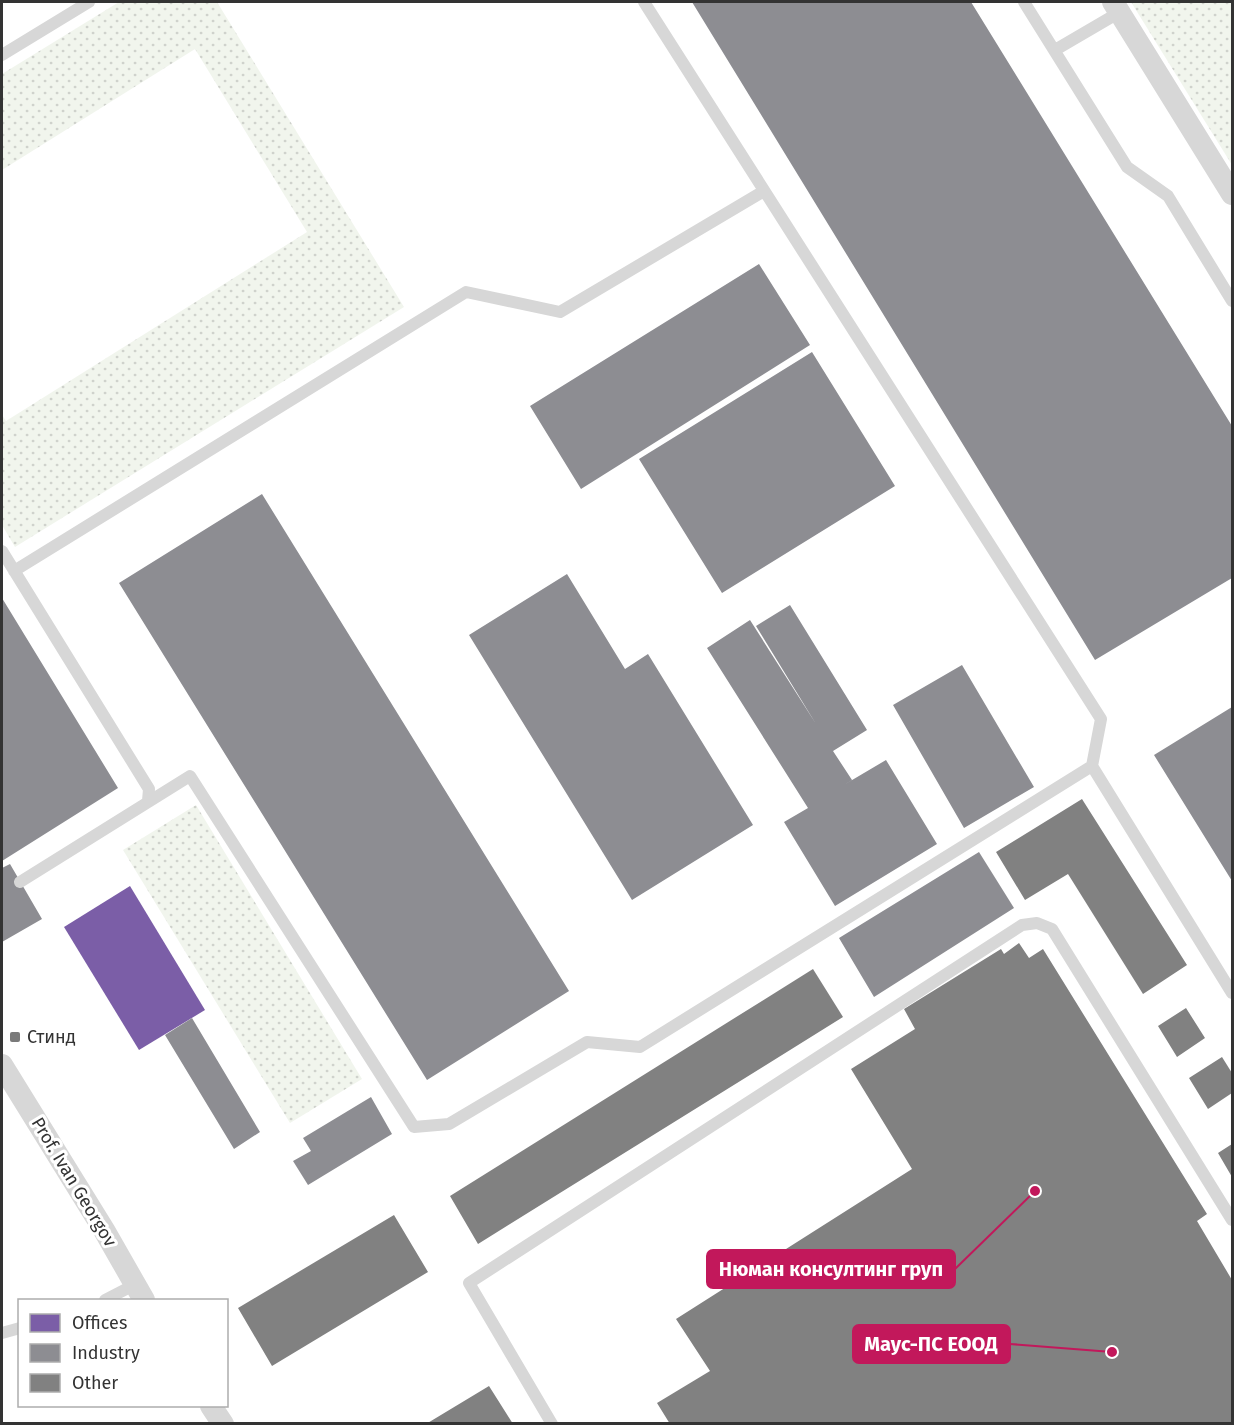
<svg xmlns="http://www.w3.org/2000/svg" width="1234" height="1425" viewBox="0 0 1234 1425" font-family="'Fira Sans',sans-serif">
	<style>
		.grass { fill: url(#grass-dots) }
		.offices { fill: #7b5ea7 }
		.industry { fill: #8d8d92 }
		.building { fill: #818181 }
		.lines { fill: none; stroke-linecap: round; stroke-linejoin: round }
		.service { stroke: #d7d7d7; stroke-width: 12 }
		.minor { stroke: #d7d7d7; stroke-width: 22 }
		.poi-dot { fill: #7a7a7a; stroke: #fff; stroke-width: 2 }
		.labels { text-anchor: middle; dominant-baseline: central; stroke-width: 6; stroke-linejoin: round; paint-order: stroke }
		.poi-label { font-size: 18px; fill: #333; stroke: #fff; text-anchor: start }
		.street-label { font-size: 18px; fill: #333; stroke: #fff }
		.leader { fill: none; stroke: #c2185b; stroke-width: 2 }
		.callout-dot { fill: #c2185b; stroke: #fff; stroke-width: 2 }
		.callout { fill: #c2185b; stroke: #c2185b; stroke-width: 2 }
		.callout-label { font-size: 20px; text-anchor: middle; font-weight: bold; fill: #fff }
	</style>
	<defs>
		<pattern id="grass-dots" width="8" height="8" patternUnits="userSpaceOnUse" patternTransform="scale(1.5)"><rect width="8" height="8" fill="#f1f5ed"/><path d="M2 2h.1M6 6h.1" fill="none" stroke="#cfd2cc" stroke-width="1.8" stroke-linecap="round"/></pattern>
	</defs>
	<rect width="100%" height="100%" fill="#fff"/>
	<!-- grass -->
	<path class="grass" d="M 119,2 L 217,2 L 404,307 L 15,547 L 2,525 L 2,415 L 6,421 L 307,232 L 195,49 L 2,170 L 2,74 Z
		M 1131,2 L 1232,2 L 1232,165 Z
		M 196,805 L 362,1079 L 290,1123 L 123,850 Z"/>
	<!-- offices -->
	<path class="offices" d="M 130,886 L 205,1010 L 139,1050 L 64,927 Z"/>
	<!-- industry -->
	<path class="industry" d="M 692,2 L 971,2 L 1232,426 L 1232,578 L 1095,660 Z
		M 759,264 L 810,345 L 581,489 L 530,406 Z
		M 812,352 L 895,486 L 722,593 L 639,459 Z
		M 262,494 L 569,991 L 427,1080 L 119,583 Z
		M 567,574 L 625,669 L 648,654 L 753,825 L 632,900 L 469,635 Z
		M 2,598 L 118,788 L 2,861 Z
		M 790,605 L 867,730 L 833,751 L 852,780 L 842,786 L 886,760 L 937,844 L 835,906 L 784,822 L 808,808 L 707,648 L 750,620 L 816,724 L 756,626 Z
		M 962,665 L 1034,787 L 964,828 L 893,705 Z
		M 1232,707 L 1232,881 L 1154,755 Z
		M 979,852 L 1014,908 L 874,997 L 839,938 Z
		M 10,864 L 42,919 L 2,942 L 2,868 Z
		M 192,1018 L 260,1132 L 234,1149 L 165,1035 Z
		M 371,1097 L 392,1134 L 308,1185 L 293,1161 L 311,1151 L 303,1138 Z"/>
	<!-- building -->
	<path class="building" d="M 1082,799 L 1187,965 L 1143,994 L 1068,874 L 1025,900 L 996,852 Z
		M 1019,943 L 1029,958 L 1043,949 L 1207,1214 L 1197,1221 L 1232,1280 L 1232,1424 L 670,1424 L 657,1403 L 710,1371 L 676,1319 L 912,1169 L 851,1069 L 915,1029 L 904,1009 L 1001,949 L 1004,954 Z
		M 813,969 L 843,1017 L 478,1244 L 450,1196 Z
		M 1186,1008 L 1205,1038 L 1177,1057 L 1158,1026 Z
		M 1222,1057 L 1232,1073 L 1232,1093 L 1208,1109 L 1189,1078 Z
		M 1232,1144 L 1232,1177 L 1218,1153 Z
		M 394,1215 L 428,1272 L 272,1366 L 238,1308 Z
		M 489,1386 L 513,1424 L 426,1424 Z"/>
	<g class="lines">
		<!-- service -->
		<path class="service" d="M 644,2 L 1101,719 L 1092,766 L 1232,993
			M 1024,2 L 1127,167 L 1168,196 L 1232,301
			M 1055,50 L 1120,12
			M 2,55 L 89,2
			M 2,551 L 149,789 L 148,801
			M 14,571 L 466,292 L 560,312 L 764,191
			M 20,882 L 190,776 L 414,1127 L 449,1124 L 587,1042 L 640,1047 L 1092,766
			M 105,1300 L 134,1285
			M 2,1333 L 20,1328
			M 552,1424 L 469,1283 L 1022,925 L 1037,923 L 1052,929 L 1232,1220"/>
		<!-- minor -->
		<path class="minor" d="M 1113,2 L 1232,194
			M 2,1065 L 104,1230 L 144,1300
			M 211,1406 L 223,1424"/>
	</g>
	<!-- markers -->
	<rect class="poi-dot" x="9" y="1031" width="12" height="12" rx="3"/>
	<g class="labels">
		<!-- poi labels -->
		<g class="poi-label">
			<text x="27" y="1037">Стинд</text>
		</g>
		<!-- street labels -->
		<g class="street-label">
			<text transform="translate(74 1182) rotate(59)">Prof. Ivan Georgov</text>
		</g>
	</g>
	<!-- callouts -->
	<path class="leader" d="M1035 1191L955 1269M1112 1352L1010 1344"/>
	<g class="callout-dot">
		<circle cx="1035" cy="1191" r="6"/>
		<circle cx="1112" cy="1352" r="6"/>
	</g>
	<g class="callout">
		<rect x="707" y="1250" width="248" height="38" rx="6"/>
		<rect x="853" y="1325" width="157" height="38" rx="6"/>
	</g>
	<g class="callout-label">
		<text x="831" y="1276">Нюман консултинг груп</text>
		<text x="931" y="1351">Маус-ПС ЕООД</text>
	</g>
	<!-- border -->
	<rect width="1234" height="1425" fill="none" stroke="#333333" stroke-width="6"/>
	<!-- legend -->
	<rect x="18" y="1299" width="210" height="108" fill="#ffffff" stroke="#adadad" stroke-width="1.5"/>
	<rect x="30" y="1314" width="30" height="18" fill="#7b5ea7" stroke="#adadad" stroke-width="1.5"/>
	<text x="72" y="1329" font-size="18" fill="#333333">Offices</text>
	<rect x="30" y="1344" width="30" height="18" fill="#8d8d92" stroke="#adadad" stroke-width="1.5"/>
	<text x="72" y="1359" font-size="18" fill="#333333">Industry</text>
	<rect x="30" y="1374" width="30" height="18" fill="#818181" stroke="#adadad" stroke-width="1.5"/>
	<text x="72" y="1389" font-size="18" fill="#333333">Other</text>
</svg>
